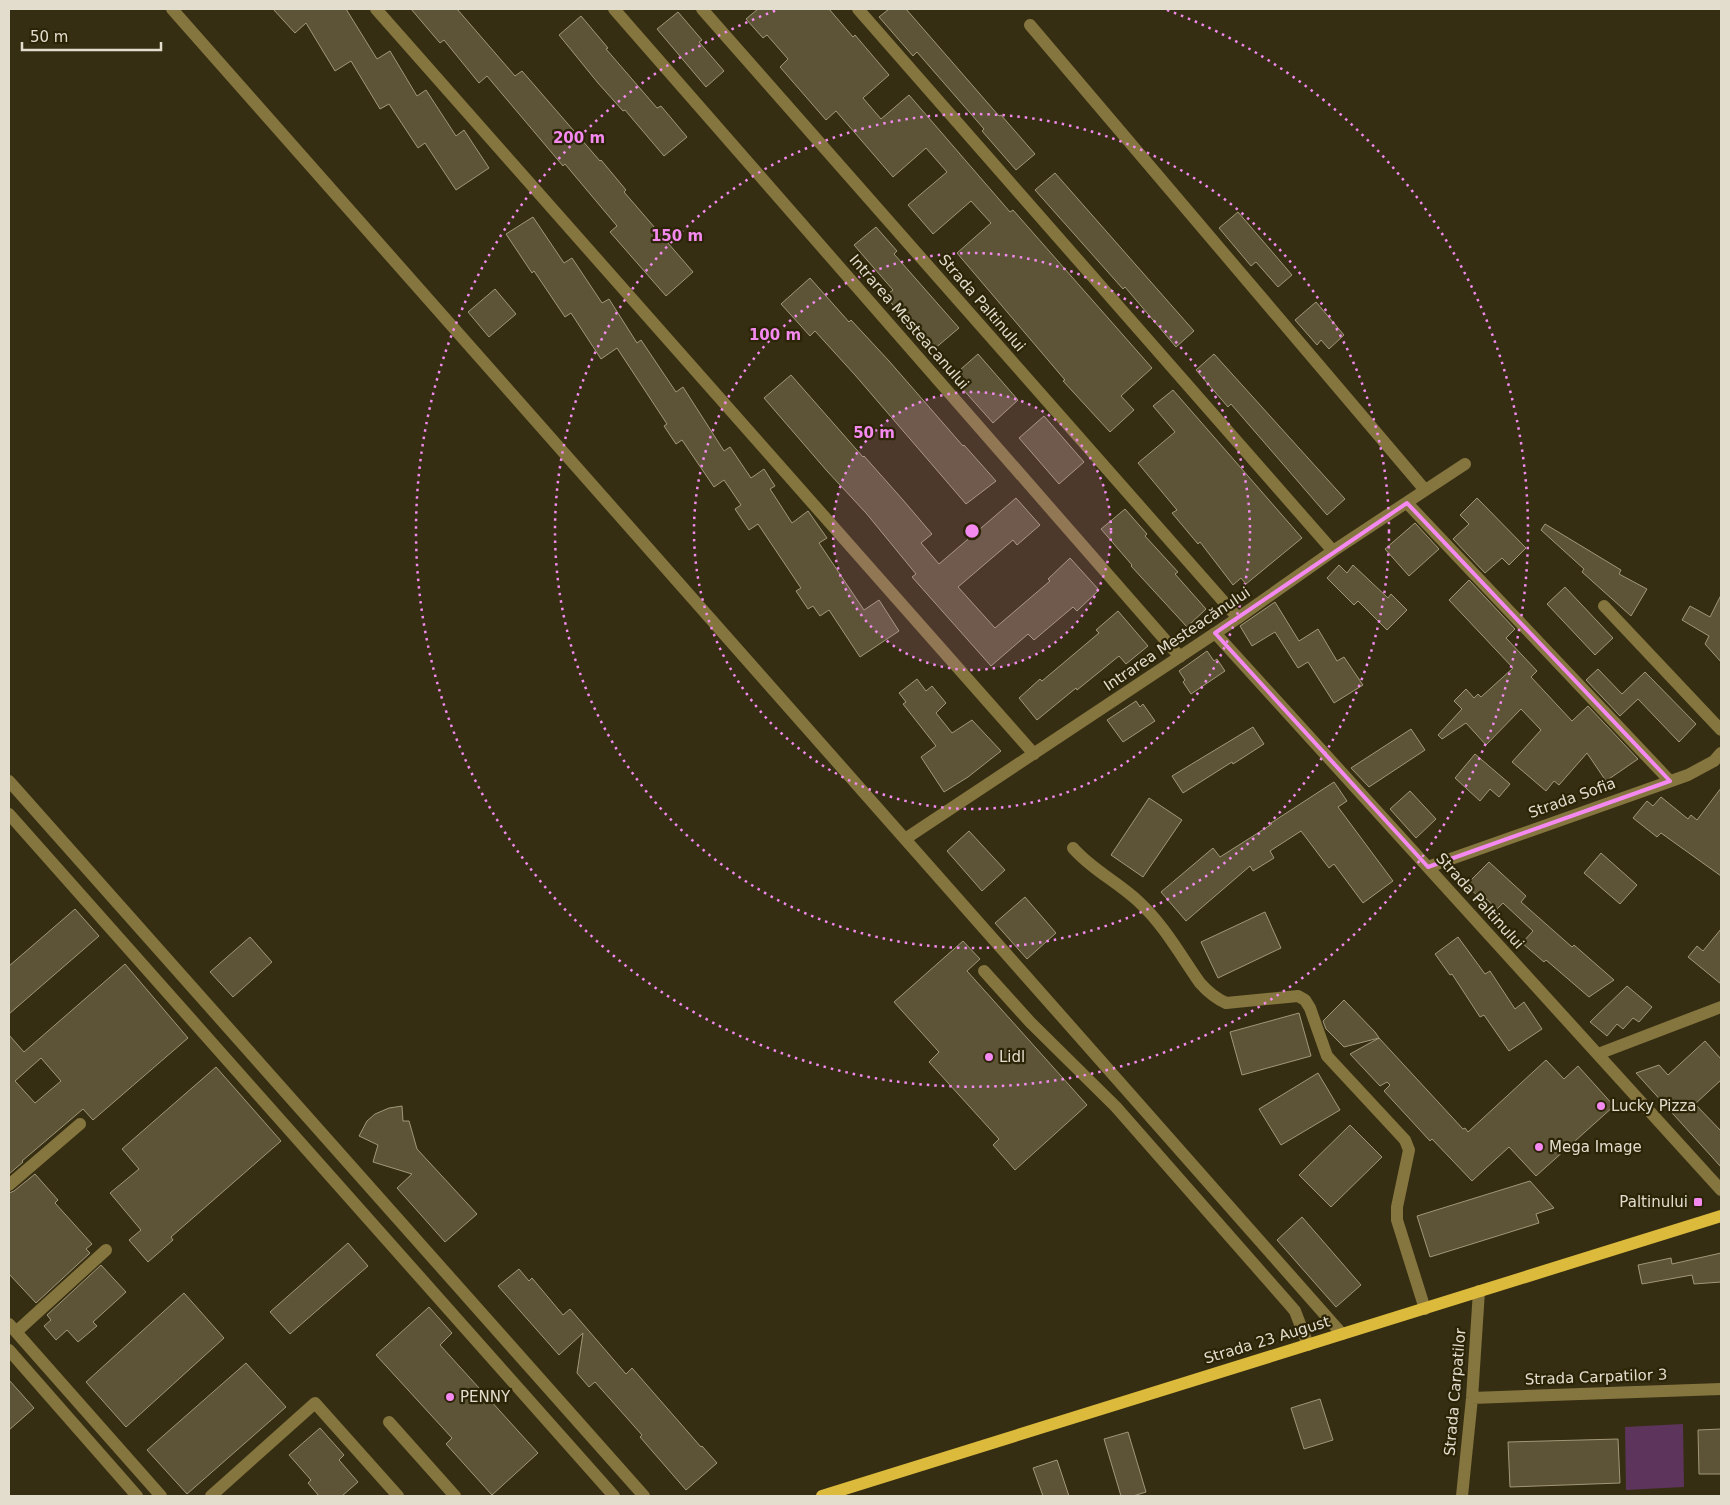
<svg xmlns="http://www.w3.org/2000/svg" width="1730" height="1505" viewBox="0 0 1730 1505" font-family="'DejaVu Sans',sans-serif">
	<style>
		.green { fill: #5d345c }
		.building { fill: #5d5437; stroke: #a19778; fill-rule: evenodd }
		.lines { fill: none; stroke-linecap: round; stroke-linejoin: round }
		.minor { stroke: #85753f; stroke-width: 12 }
		.major { stroke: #dcba3c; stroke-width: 12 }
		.marked { fill: none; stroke: #f489f0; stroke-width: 4; stroke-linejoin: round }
		.ring { fill: none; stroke: #f489f0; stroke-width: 2.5; stroke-dasharray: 2.5 5 }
		.poi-dot { fill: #f489f0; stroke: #2c2407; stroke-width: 2 }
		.labels { text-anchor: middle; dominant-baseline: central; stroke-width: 4.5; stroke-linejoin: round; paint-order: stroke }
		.street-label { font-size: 15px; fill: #e2ddcd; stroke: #2c2407 }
		.poi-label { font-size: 15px; fill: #e2ddcd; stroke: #2c2407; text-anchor: start }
		.centre { fill: #f489f0; stroke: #2c2407; stroke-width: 2.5 }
		.ring-label { font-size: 15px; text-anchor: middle; font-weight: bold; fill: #f489f0; stroke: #2c2407; stroke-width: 4.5; stroke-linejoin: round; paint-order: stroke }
	</style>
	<rect width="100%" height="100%" fill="#362e12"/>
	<!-- green -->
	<path class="green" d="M 1683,1424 L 1684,1487 L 1626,1490 L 1625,1427 Z"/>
	<!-- building -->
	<path class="building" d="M 273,9 L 346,9 L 377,59 L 390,51 L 417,96 L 426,90 L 456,136 L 464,130 L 489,168 L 456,190 L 425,143 L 418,148 L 389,104 L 380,109 L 351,61 L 335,71 L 306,23 L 295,33 Z
		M 411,9 L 457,9 L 515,76 L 522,71 L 600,161 L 601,160 L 626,190 L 624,192 L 693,272 L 666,296 L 610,232 L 617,226 L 565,164 L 563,166 L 487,76 L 479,83 L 444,40 L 440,43 Z
		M 758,9 L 829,9 L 853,37 L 855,35 L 889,75 L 863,98 L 881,119 L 909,95 L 1010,212 L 1013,210 L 1152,368 L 1121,396 L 1134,410 L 1110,432 L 1063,381 L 1065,380 L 957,253 L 991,223 L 971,201 L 933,234 L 908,205 L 947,172 L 926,148 L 893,177 L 836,111 L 826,120 L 780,67 L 788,59 L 767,35 L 763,38 L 746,19 Z
		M 889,9 L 906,9 L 999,116 L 1001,115 L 1035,154 L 1016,170 L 982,131 L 984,129 L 917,52 L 913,56 L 879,17 Z
		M 678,12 L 702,40 L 699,42 L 724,71 L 706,87 L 657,29 Z
		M 581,16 L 608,48 L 606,49 L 657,108 L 661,106 L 687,137 L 664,156 L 625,110 L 623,111 L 598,83 L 559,35 Z
		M 1055,173 L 1194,331 L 1176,347 L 1125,287 L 1123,289 L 1035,190 Z
		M 1238,212 L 1292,275 L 1278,287 L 1256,262 L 1251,266 L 1219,228 Z
		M 533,217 L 564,263 L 572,258 L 602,303 L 609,299 L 637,343 L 641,340 L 676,392 L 683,387 L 724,451 L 730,447 L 751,478 L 764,469 L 775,486 L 770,489 L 792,523 L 808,511 L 827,538 L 819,543 L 864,610 L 879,600 L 899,631 L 860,657 L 829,610 L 820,616 L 813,606 L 808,609 L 796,591 L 801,588 L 758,524 L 749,530 L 735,509 L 741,505 L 724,480 L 714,487 L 682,440 L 676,444 L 664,426 L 667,424 L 617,348 L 601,359 L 571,313 L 565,317 L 534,271 L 532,273 L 506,234 Z
		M 876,227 L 897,251 L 894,254 L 959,328 L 933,350 L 885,296 L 893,290 L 854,245 Z
		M 810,278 L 849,322 L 851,320 L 889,361 L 963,446 L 964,445 L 996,481 L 966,504 L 855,375 L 815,331 L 810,336 L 781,304 Z
		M 495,289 L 516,314 L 489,337 L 468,312 Z
		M 1316,302 L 1344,335 L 1329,349 L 1321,340 L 1317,345 L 1295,320 Z
		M 978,354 L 1018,400 L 993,423 L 952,377 Z
		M 1214,354 L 1345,499 L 1327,515 L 1231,404 L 1228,407 L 1196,370 Z
		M 791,375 L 863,457 L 864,456 L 903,500 L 932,534 L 921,543 L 939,564 L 1016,498 L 1040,525 L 1017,545 L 1013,540 L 958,587 L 995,628 L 1050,581 L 1048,579 L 1070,558 L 1099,590 L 1077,611 L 1073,607 L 1034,640 L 1028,634 L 991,666 L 912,577 L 916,574 L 866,513 L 827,471 L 764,398 Z
		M 1173,390 L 1302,538 L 1246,584 L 1241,578 L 1233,585 L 1200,542 L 1198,544 L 1172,513 L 1177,510 L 1138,463 L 1175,432 L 1153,406 Z
		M 1044,416 L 1084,462 L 1059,484 L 1019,438 Z
		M 1477,498 L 1526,548 L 1509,565 L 1502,558 L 1485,573 L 1453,539 L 1469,524 L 1460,515 Z
		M 1125,509 L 1147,534 L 1145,536 L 1178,572 L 1175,574 L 1206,609 L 1187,627 L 1131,566 L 1132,565 L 1101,529 Z
		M 1415,523 L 1439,549 L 1409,576 L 1385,549 Z
		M 1545,524 L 1621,570 L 1619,574 L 1647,589 L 1631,616 L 1582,572 L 1584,569 L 1541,530 Z
		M 1339,565 L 1347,573 L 1353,565 L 1388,598 L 1391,594 L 1407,610 L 1387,630 L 1358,601 L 1354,605 L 1327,578 Z
		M 1469,580 L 1515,629 L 1506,638 L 1537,671 L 1531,677 L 1572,721 L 1588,706 L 1638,759 L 1606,781 L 1587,753 L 1559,785 L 1554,781 L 1546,791 L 1512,762 L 1541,730 L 1521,709 L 1486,745 L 1466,723 L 1442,739 L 1438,735 L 1462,709 L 1454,701 L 1466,689 L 1474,698 L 1478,694 L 1481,697 L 1513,668 L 1449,600 Z
		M 1565,587 L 1613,638 L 1595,655 L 1547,604 Z
		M 1721,595 L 1721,662 L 1705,644 L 1709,636 L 1682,620 L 1690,606 L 1710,617 Z
		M 1275,602 L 1299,641 L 1318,629 L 1337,661 L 1344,657 L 1363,685 L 1334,703 L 1308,662 L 1298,668 L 1275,632 L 1252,646 L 1240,626 Z
		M 1118,611 L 1148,646 L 1126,664 L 1119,656 L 1077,690 L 1076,688 L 1037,720 L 1019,698 L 1040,679 L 1042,681 L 1099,633 L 1096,630 Z
		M 1207,651 L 1214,661 L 1217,659 L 1225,671 L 1191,694 L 1183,682 L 1185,680 L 1179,671 Z
		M 1598,669 L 1622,694 L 1645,672 L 1696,724 L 1679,742 L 1638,699 L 1620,716 L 1586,680 Z
		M 917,679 L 926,691 L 932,686 L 946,703 L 936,713 L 952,733 L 972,720 L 1001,751 L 968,777 L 944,792 L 921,757 L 936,746 L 903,704 L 906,702 L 899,693 Z
		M 1136,701 L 1140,707 L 1143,704 L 1155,721 L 1123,742 L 1107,720 Z
		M 1253,727 L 1264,744 L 1233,764 L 1232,762 L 1183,793 L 1172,776 Z
		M 1411,729 L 1425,750 L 1369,787 L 1351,768 Z
		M 1475,754 L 1510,784 L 1499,797 L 1490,789 L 1480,801 L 1455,778 Z
		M 1334,782 L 1347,801 L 1338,807 L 1393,881 L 1363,903 L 1334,864 L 1329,868 L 1301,831 L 1270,851 L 1274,858 L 1253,871 L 1250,866 L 1186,921 L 1161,892 L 1213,848 L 1220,857 L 1272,824 L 1271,823 Z
		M 1721,788 L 1721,876 L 1661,833 L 1657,837 L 1633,818 L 1647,801 L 1653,806 L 1661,797 L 1688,819 L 1691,815 L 1697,820 Z
		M 1410,791 L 1436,819 L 1416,838 L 1390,809 Z
		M 1149,798 L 1182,820 L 1143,877 L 1111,855 Z
		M 969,831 L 1005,870 L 982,891 L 947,851 Z
		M 1601,853 L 1637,885 L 1620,904 L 1584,873 Z
		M 1489,862 L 1526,896 L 1521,902 L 1572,947 L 1574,945 L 1614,980 L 1589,997 L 1546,960 L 1544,962 L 1522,943 L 1533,931 L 1503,903 L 1497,909 L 1483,896 L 1481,899 L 1466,885 Z
		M 1025,897 L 1056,933 L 1027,959 L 995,923 Z
		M 75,909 L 99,936 L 9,1014 L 9,966 Z
		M 1265,912 L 1281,948 L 1218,978 L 1201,942 Z
		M 1721,929 L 1721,984 L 1688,957 L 1697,946 L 1703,951 Z
		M 250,937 L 272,962 L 233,997 L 210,972 Z
		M 1458,937 L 1485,974 L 1490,971 L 1515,1009 L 1524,1002 L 1542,1029 L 1509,1051 L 1484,1015 L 1480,1017 L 1452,974 L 1450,975 L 1435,954 Z
		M 963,941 L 980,959 L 967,971 L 1087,1105 L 1015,1170 L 993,1145 L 999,1139 L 929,1062 L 939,1052 L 894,1002 Z
		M 125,964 L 188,1038 L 93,1120 L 83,1109 L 22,1161 L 23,1162 L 9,1174 L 9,1035 L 24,1052 ZM 41,1058 L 61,1081 L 35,1103 L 15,1081 Z
		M 1627,986 L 1652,1007 L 1639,1022 L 1633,1018 L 1623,1029 L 1617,1024 L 1607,1036 L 1590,1022 Z
		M 1344,1000 L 1375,1032 L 1379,1038 L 1344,1047 L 1326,1029 L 1323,1021 Z
		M 1299,1013 L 1311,1056 L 1242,1075 L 1230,1032 Z
		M 1379,1038 L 1463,1129 L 1465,1128 L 1468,1132 L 1546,1060 L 1564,1079 L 1578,1066 L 1614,1106 L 1536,1176 L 1509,1147 L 1472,1181 L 1432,1139 L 1430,1141 L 1384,1091 L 1390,1085 L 1387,1082 L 1380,1086 L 1350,1054 Z
		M 1705,1041 L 1721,1059 L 1721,1080 L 1695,1104 L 1721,1131 L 1721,1167 L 1636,1073 L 1659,1065 L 1668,1075 Z
		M 216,1067 L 281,1141 L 171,1237 L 173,1240 L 148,1262 L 129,1240 L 141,1230 L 110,1193 L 139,1169 L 122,1149 Z
		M 1318,1073 L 1340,1110 L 1281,1145 L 1259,1109 Z
		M 402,1106 L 403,1121 L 409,1121 L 417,1149 L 477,1214 L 445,1242 L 397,1188 L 412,1174 L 373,1162 L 378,1145 L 359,1136 L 367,1121 L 375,1114 L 389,1108 Z
		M 1350,1125 L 1382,1157 L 1331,1207 L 1299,1175 Z
		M 35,1174 L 58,1200 L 55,1203 L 92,1244 L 86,1249 L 90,1253 L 36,1303 L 9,1274 L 9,1193 L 14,1191 Z
		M 1530,1181 L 1554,1208 L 1536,1214 L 1539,1223 L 1430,1257 L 1417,1216 Z
		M 1302,1217 L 1361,1285 L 1336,1307 L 1277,1240 Z
		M 348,1243 L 368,1266 L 290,1334 L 270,1312 Z
		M 1721,1253 L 1721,1282 L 1694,1284 L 1692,1275 L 1642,1284 L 1638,1265 L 1671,1258 L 1672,1264 Z
		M 101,1265 L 126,1292 L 93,1322 L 97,1326 L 78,1342 L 67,1330 L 56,1340 L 44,1326 L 51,1320 L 47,1315 Z
		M 519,1269 L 529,1281 L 532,1278 L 563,1315 L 570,1309 L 626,1374 L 632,1368 L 701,1447 L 702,1446 L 717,1463 L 686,1490 L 640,1437 L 642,1435 L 595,1382 L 589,1387 L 577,1373 L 583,1333 L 559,1355 L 498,1286 Z
		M 184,1293 L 224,1338 L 126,1427 L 86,1382 Z
		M 429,1307 L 452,1333 L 440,1345 L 538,1453 L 492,1495 L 446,1444 L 452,1438 L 376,1355 Z
		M 246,1363 L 286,1407 L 187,1494 L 147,1450 Z
		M 9,1380 L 34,1408 L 9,1430 Z
		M 1320,1399 L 1333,1440 L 1304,1449 L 1291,1408 Z
		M 320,1428 L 344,1455 L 339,1460 L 358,1482 L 342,1496 L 319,1496 L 308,1483 L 311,1480 L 289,1455 Z
		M 1721,1429 L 1721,1474 L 1699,1474 L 1698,1430 Z
		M 1128,1432 L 1146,1492 L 1133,1496 L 1121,1496 L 1104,1439 Z
		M 1618,1439 L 1620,1483 L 1510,1487 L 1508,1442 Z
		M 1057,1460 L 1069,1496 L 1043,1496 L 1033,1468 Z"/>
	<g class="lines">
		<!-- minor -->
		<path class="minor" d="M 172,9 L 1342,1334
			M 376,9 L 1034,754
			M 614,9 L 1180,657
			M 702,9 L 1238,618
			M 858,9 L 1333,551
			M 1030,25 L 1425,490
			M 1407,503 L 1670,781
			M 1604,606 L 1721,730
			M 1215,633 L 1721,1190
			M 9,781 L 644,1496
			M 9,814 L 614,1496
			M 905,839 L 1238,618 L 1333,551 L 1465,464
			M 1073,848 C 1092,870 1118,882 1139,902 C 1164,925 1181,956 1200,983 C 1208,992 1215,998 1226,1003 L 1298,996 L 1305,1000 L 1310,1008 L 1327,1056 L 1405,1140 L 1409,1150 L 1397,1207 L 1397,1220 L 1425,1309
			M 1428,867 L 1688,775 L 1714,761 L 1721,753
			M 984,971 L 1030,1022 L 1116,1107 L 1289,1304 L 1295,1311 L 1308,1345
			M 1598,1054 L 1721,1007
			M 9,1185 L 80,1124
			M 9,1324 L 161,1496
			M 16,1332 L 106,1250
			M 9,1350 L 137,1496
			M 1472,1398 L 1721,1389
			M 389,1422 L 455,1496
			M 211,1496 L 315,1403 L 398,1496
			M 1462,1496 L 1472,1398 L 1479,1291"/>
		<!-- major -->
		<path class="major" d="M 822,1496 L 1721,1216"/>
	</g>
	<!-- marked area -->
	<path class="marked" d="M 1407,503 L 1670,781 L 1428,867 L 1215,633 Z"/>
	<!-- distance rings -->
	<circle cx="972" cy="531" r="139" fill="#f489f0" fill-opacity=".12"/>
	<g class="ring">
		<circle cx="972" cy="531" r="139"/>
		<circle cx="972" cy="531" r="278"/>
		<circle cx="972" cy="531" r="417"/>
		<path d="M1167 10A556 556 0 1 1 777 10"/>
	</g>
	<!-- markers -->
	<g class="poi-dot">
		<circle cx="989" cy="1057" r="5"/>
		<circle cx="1601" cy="1106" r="5"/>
		<circle cx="1539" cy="1147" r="5"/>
		<rect x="1693" y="1197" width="10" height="10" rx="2.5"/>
		<circle cx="450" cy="1397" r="5"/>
	</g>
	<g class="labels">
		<!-- street labels -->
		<g class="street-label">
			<text transform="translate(982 303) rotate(49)">Strada Paltinului</text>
			<text transform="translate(909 322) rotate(49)">Intrarea Mesteacanului</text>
			<text transform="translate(1177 639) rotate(-34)">Intrarea Mesteacănului</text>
			<text transform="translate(1572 798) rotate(-20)">Strada Sofia</text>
			<text transform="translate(1480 901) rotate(48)">Strada Paltinului</text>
			<text transform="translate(1267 1340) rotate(-17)">Strada 23 August</text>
			<text transform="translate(1596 1377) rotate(-2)">Strada Carpatilor 3</text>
			<text transform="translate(1455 1392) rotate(-85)">Strada Carpatilor</text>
		</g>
		<!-- poi labels -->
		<g class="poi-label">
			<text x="999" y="1057">Lidl</text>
			<text x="1611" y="1106">Lucky Pizza</text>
			<text x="1549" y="1147">Mega Image</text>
			<text x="1688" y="1202" text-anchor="end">Paltinului</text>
			<text x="460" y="1397">PENNY</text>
		</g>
	</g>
	<circle cx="972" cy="531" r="8" class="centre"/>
	<g class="ring-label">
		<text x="579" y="143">200 m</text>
		<text x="677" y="241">150 m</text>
		<text x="775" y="340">100 m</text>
		<text x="874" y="438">50 m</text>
	</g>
	<!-- border -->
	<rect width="1730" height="1505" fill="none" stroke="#e2ddcd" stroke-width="20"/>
	<!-- scale -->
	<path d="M22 42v8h139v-8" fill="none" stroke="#e2ddcd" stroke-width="2.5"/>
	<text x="30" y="42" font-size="15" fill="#e2ddcd" stroke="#2c2407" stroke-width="4" paint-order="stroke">50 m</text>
</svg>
